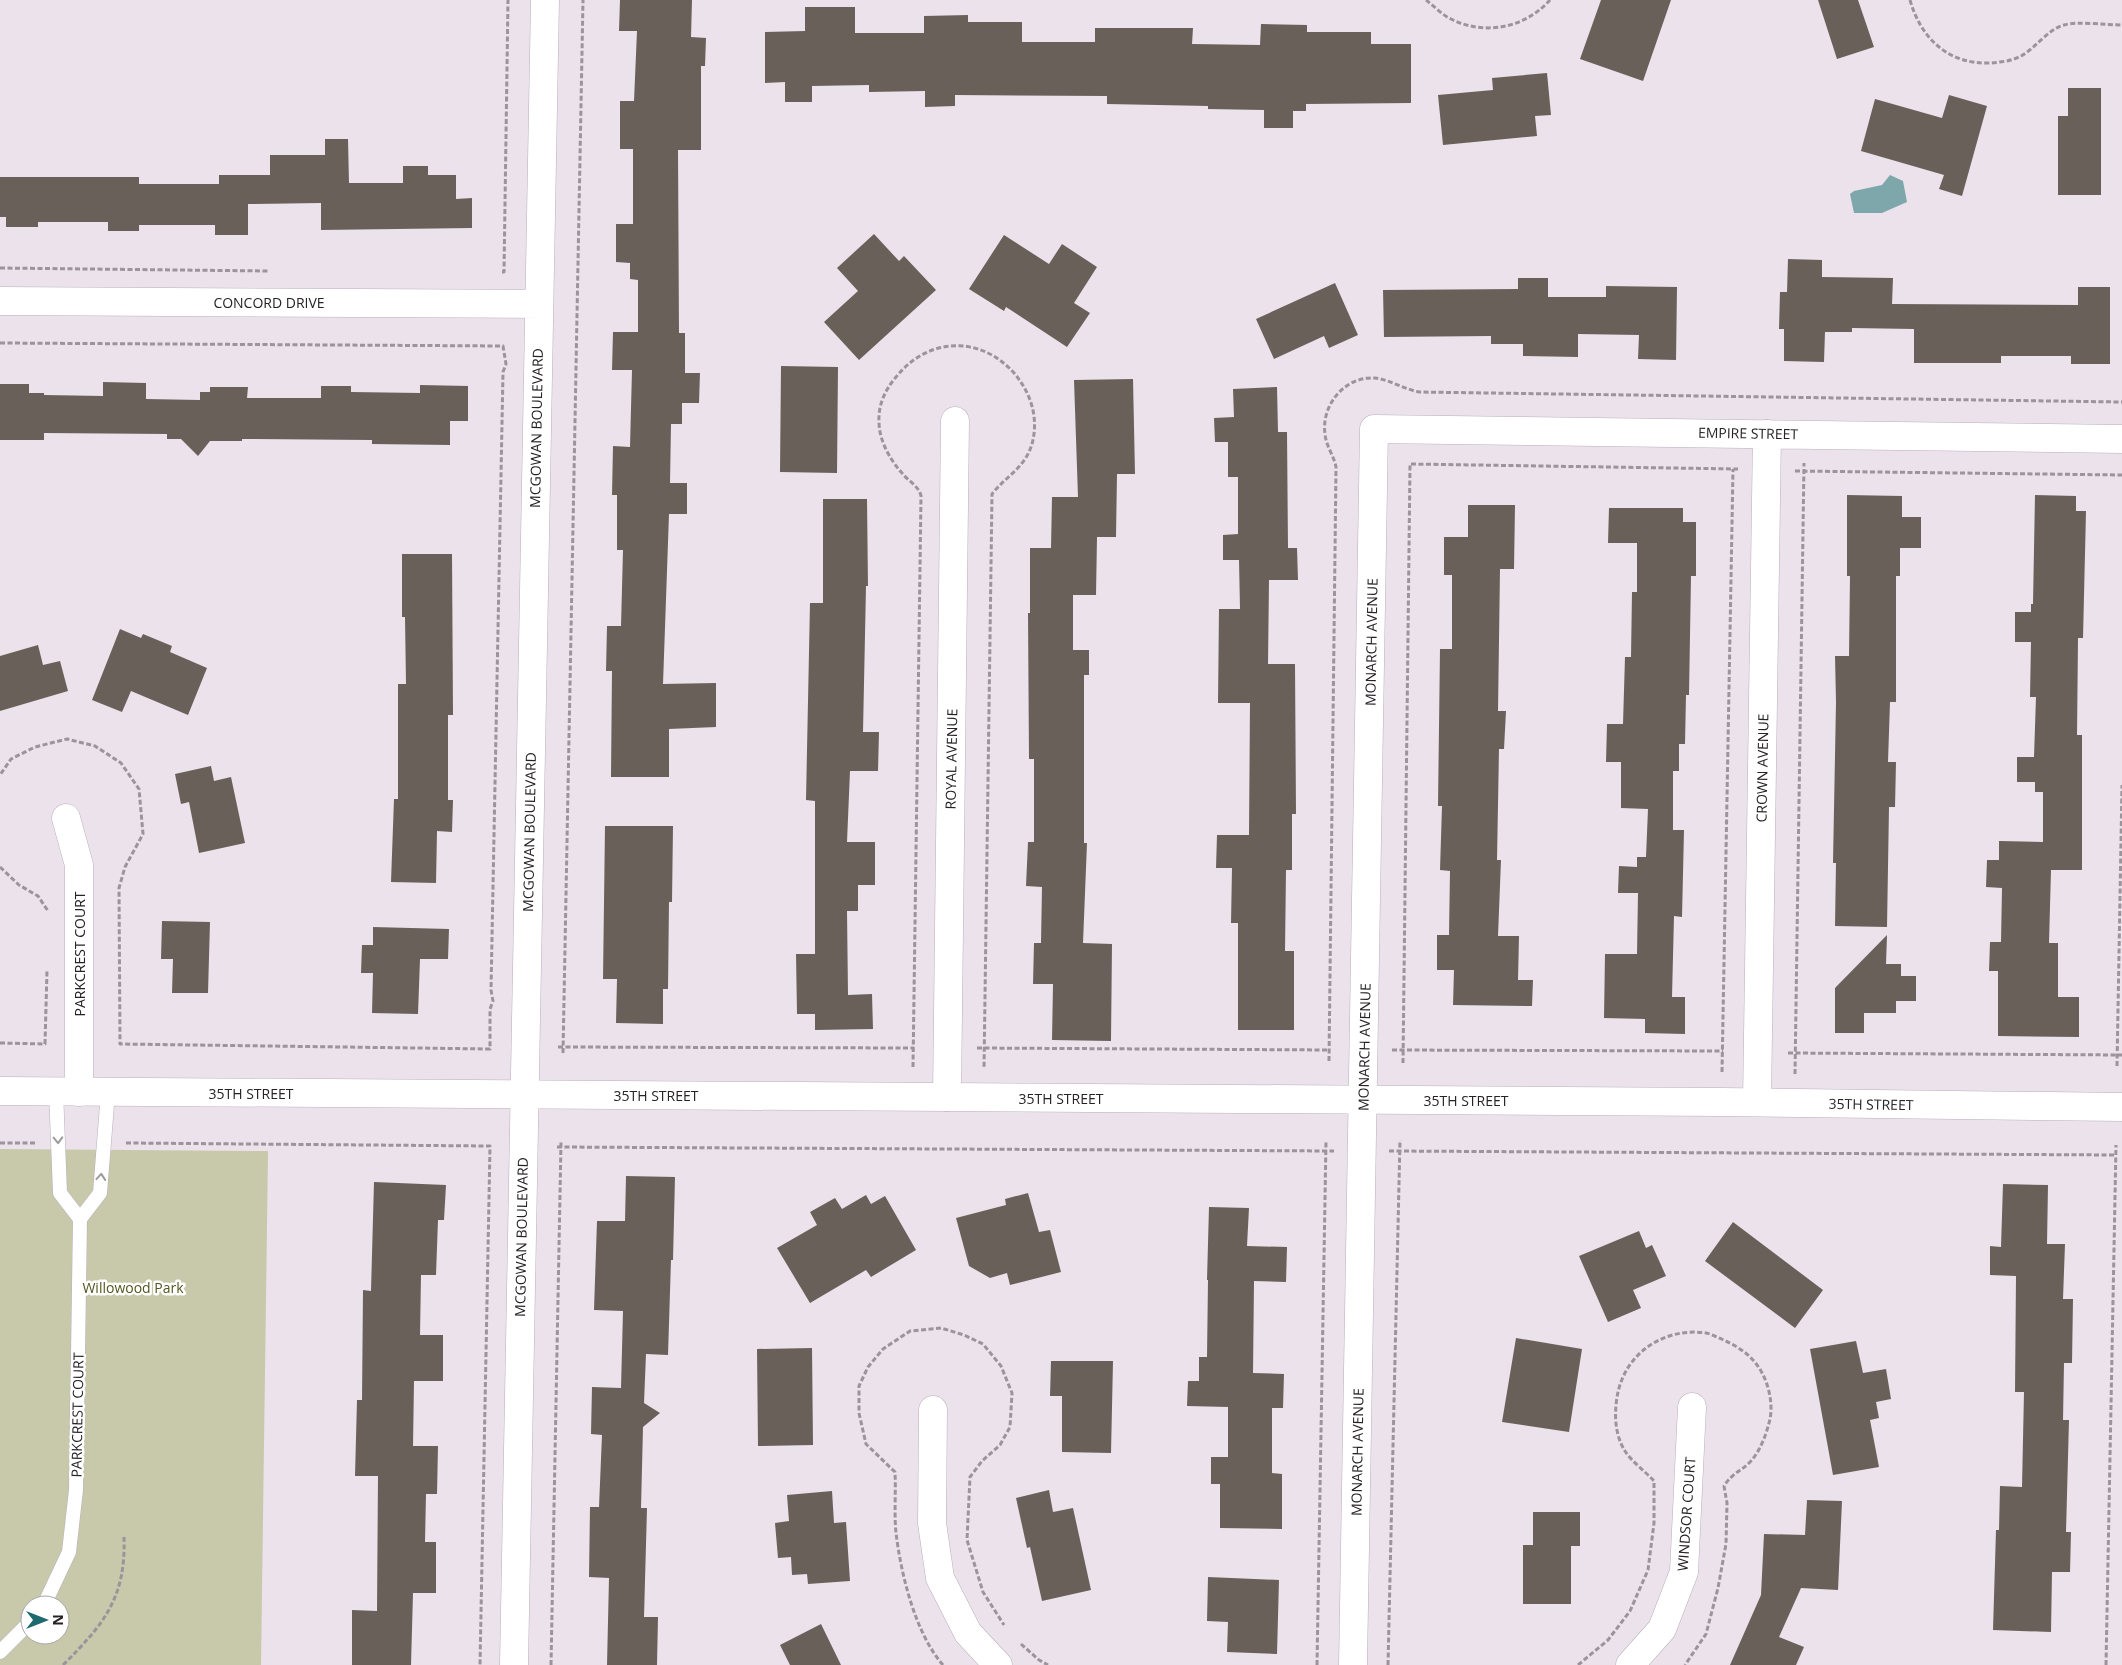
<svg xmlns="http://www.w3.org/2000/svg" width="2122" height="1665" viewBox="0 0 2122 1665" font-family="'Open Sans',sans-serif">
	<style>
		.green { fill: #c7c9aa; fill-rule: evenodd }
		.water { fill: #7ea7ab }
		.building { fill: #696159 }
		.lines { fill: none; stroke-linecap: round; stroke-linejoin: round }
		.service-casing { stroke: #b9b0b9; stroke-width: 15 }
		.minor-casing { stroke: #b9b0b9; stroke-width: 29 }
		.tertiary-casing { stroke: #b9b0b9; stroke-width: 29 }
		.path { stroke: #9b949b; stroke-width: 3; stroke-dasharray: 5 2.5; stroke-linecap: butt }
		.service { stroke: #fff; stroke-width: 14 }
		.minor { stroke: #fff; stroke-width: 28 }
		.tertiary { stroke: #fff; stroke-width: 28 }
		.oneway { stroke: #9d9c9d }
		.labels { text-anchor: middle; dominant-baseline: central; stroke-width: 5; stroke-linejoin: round; paint-order: stroke }
		.street-label { font-size: 14px; fill: #262226; stroke: #fff }
		.park-label { font-size: 14px; fill: #545620; stroke: #fff }
	</style>
	<rect width="100%" height="100%" fill="#ebe2eb"/>
	<!-- green -->
	<path class="green" d="M 0,1149 L 268,1151 L 261,1665 L 0,1665 ZM 30,1605 L 60,1605 L 60,1635 L 30,1635 Z"/>
	<!-- water -->
	<path class="water" d="M 1890,175 L 1903,181 L 1907,202 L 1882,213 L 1854,213 L 1850,194 L 1854,191 L 1882,185 Z"/>
	<!-- building -->
	<path class="building" d="M 620,0 L 692,0 L 691,37 L 706,38 L 705,66 L 701,66 L 701,150 L 678,150 L 679,333 L 685,333 L 685,373 L 700,373 L 699,403 L 682,403 L 682,424 L 671,424 L 670,483 L 687,483 L 687,514 L 669,514 L 663,684 L 716,683 L 716,727 L 669,729 L 669,777 L 611,777 L 612,671 L 606,671 L 607,626 L 621,626 L 623,550 L 617,550 L 617,495 L 612,495 L 613,446 L 630,447 L 632,370 L 612,370 L 613,332 L 638,332 L 638,280 L 630,279 L 630,263 L 616,262 L 616,224 L 633,224 L 633,149 L 620,149 L 620,101 L 634,101 L 637,31 L 619,31 Z
		M 1601,0 L 1671,0 L 1643,81 L 1580,59 Z
		M 1818,0 L 1858,0 L 1874,47 L 1837,59 Z
		M 805,7 L 855,7 L 855,33 L 924,33 L 924,16 L 968,15 L 968,22 L 1022,22 L 1022,42 L 1095,42 L 1095,28 L 1193,28 L 1192,44 L 1260,45 L 1261,24 L 1307,25 L 1307,32 L 1371,32 L 1371,44 L 1411,44 L 1411,103 L 1306,104 L 1306,111 L 1293,111 L 1293,128 L 1264,128 L 1264,110 L 1208,109 L 1208,106 L 1107,104 L 1107,96 L 955,95 L 955,106 L 925,107 L 925,91 L 869,92 L 869,85 L 812,86 L 812,102 L 785,102 L 785,82 L 765,83 L 765,32 L 805,31 Z
		M 1547,73 L 1551,115 L 1535,116 L 1537,136 L 1443,145 L 1438,95 L 1493,90 L 1492,78 Z
		M 2068,88 L 2101,88 L 2101,195 L 2058,195 L 2058,116 L 2068,116 Z
		M 1949,95 L 1987,106 L 1962,196 L 1939,189 L 1944,175 L 1861,151 L 1875,99 L 1942,118 Z
		M 325,139 L 348,139 L 349,183 L 403,183 L 403,166 L 428,166 L 428,175 L 456,175 L 456,199 L 472,198 L 472,228 L 321,230 L 321,203 L 248,204 L 248,235 L 215,235 L 215,225 L 139,225 L 139,231 L 108,231 L 108,222 L 38,222 L 38,227 L 6,227 L 6,217 L 0,217 L 0,177 L 139,177 L 139,184 L 219,184 L 219,175 L 270,175 L 270,155 L 325,155 Z
		M 874,234 L 899,261 L 904,256 L 936,290 L 859,360 L 824,322 L 858,291 L 837,268 Z
		M 1004,235 L 1049,264 L 1062,244 L 1097,267 L 1074,303 L 1090,313 L 1067,347 L 1006,307 L 1004,311 L 969,289 Z
		M 1788,259 L 1822,260 L 1822,277 L 1893,278 L 1892,304 L 2078,305 L 2078,287 L 2110,287 L 2110,364 L 2071,364 L 2071,356 L 2001,356 L 2001,363 L 1914,363 L 1914,329 L 1852,328 L 1852,332 L 1825,332 L 1824,362 L 1784,361 L 1784,329 L 1779,329 L 1780,292 L 1787,292 Z
		M 1518,278 L 1548,278 L 1548,297 L 1606,297 L 1606,286 L 1677,287 L 1676,360 L 1638,359 L 1639,335 L 1578,334 L 1578,357 L 1523,356 L 1523,344 L 1491,344 L 1491,336 L 1384,337 L 1383,290 L 1518,289 Z
		M 1335,283 L 1358,335 L 1329,348 L 1324,336 L 1274,359 L 1256,319 Z
		M 781,366 L 838,367 L 837,473 L 780,472 Z
		M 1133,379 L 1135,474 L 1117,474 L 1116,537 L 1097,537 L 1096,595 L 1073,595 L 1073,650 L 1089,650 L 1089,675 L 1084,675 L 1084,843 L 1087,843 L 1083,943 L 1112,944 L 1111,1041 L 1052,1040 L 1053,984 L 1033,984 L 1034,943 L 1041,943 L 1042,887 L 1026,886 L 1028,842 L 1034,842 L 1034,759 L 1029,759 L 1028,613 L 1030,613 L 1030,548 L 1051,548 L 1052,497 L 1078,497 L 1074,380 Z
		M 103,382 L 146,383 L 146,399 L 200,400 L 200,392 L 210,392 L 210,387 L 248,387 L 247,398 L 321,398 L 321,386 L 351,386 L 351,392 L 420,393 L 420,385 L 468,386 L 468,421 L 450,421 L 450,445 L 372,444 L 372,440 L 242,439 L 242,441 L 210,441 L 198,456 L 181,439 L 167,439 L 167,434 L 44,433 L 44,440 L 0,440 L 0,384 L 29,384 L 29,393 L 44,393 L 44,395 L 103,396 Z
		M 1277,387 L 1278,432 L 1287,432 L 1288,548 L 1297,548 L 1298,580 L 1269,580 L 1268,664 L 1295,664 L 1296,814 L 1292,814 L 1292,870 L 1286,870 L 1285,951 L 1294,951 L 1294,1030 L 1238,1030 L 1238,923 L 1231,923 L 1232,868 L 1216,868 L 1217,835 L 1249,835 L 1250,703 L 1218,703 L 1219,609 L 1240,609 L 1239,560 L 1223,560 L 1223,535 L 1238,534 L 1238,477 L 1228,477 L 1228,442 L 1215,442 L 1214,418 L 1234,417 L 1233,389 Z
		M 1847,495 L 1902,496 L 1902,517 L 1921,517 L 1921,548 L 1900,548 L 1900,576 L 1896,576 L 1896,702 L 1890,702 L 1888,762 L 1896,762 L 1895,807 L 1889,807 L 1887,927 L 1835,926 L 1836,863 L 1833,863 L 1836,702 L 1835,656 L 1849,656 L 1850,576 L 1847,576 Z
		M 2035,495 L 2076,496 L 2076,511 L 2086,511 L 2083,638 L 2078,638 L 2077,735 L 2082,735 L 2082,870 L 2051,870 L 2049,943 L 2058,943 L 2058,997 L 2079,997 L 2079,1037 L 1998,1036 L 1998,971 L 1989,971 L 1990,942 L 2001,942 L 2002,888 L 1986,887 L 1987,860 L 1999,860 L 1999,841 L 2043,842 L 2043,792 L 2035,792 L 2035,782 L 2017,782 L 2017,757 L 2034,757 L 2036,697 L 2030,697 L 2031,642 L 2015,642 L 2015,612 L 2031,612 L 2031,604 L 2033,604 Z
		M 823,499 L 867,499 L 868,586 L 866,586 L 863,732 L 879,732 L 878,771 L 850,771 L 847,842 L 875,842 L 875,885 L 858,885 L 858,911 L 847,911 L 848,995 L 872,994 L 873,1029 L 815,1030 L 815,1014 L 797,1014 L 796,954 L 815,954 L 815,801 L 806,800 L 810,603 L 823,603 Z
		M 1468,505 L 1515,505 L 1514,569 L 1500,569 L 1498,711 L 1506,711 L 1504,749 L 1499,749 L 1497,860 L 1501,860 L 1498,936 L 1519,936 L 1518,980 L 1533,980 L 1532,1006 L 1453,1005 L 1454,970 L 1437,970 L 1437,935 L 1449,935 L 1450,871 L 1440,870 L 1442,806 L 1438,806 L 1440,649 L 1452,649 L 1452,575 L 1444,575 L 1444,537 L 1468,537 Z
		M 1609,508 L 1683,508 L 1683,522 L 1696,522 L 1696,576 L 1691,576 L 1689,695 L 1686,695 L 1685,744 L 1679,744 L 1679,771 L 1673,771 L 1673,830 L 1684,830 L 1682,917 L 1674,916 L 1672,997 L 1685,997 L 1685,1034 L 1645,1033 L 1645,1019 L 1604,1018 L 1605,954 L 1637,954 L 1638,893 L 1618,893 L 1619,866 L 1637,867 L 1637,857 L 1646,857 L 1648,809 L 1621,808 L 1621,762 L 1606,762 L 1607,724 L 1623,724 L 1625,657 L 1631,657 L 1632,592 L 1637,592 L 1637,543 L 1608,543 Z
		M 402,554 L 452,554 L 453,715 L 448,715 L 448,800 L 453,800 L 452,832 L 437,831 L 436,883 L 391,882 L 394,799 L 398,799 L 398,684 L 406,684 L 405,617 L 402,617 Z
		M 120,629 L 141,638 L 143,634 L 172,646 L 170,652 L 207,668 L 188,715 L 131,691 L 122,712 L 92,700 Z
		M 38,645 L 43,665 L 60,661 L 68,691 L 0,711 L 0,656 Z
		M 211,766 L 214,781 L 231,777 L 245,843 L 199,853 L 189,802 L 181,804 L 175,774 Z
		M 605,826 L 673,826 L 672,902 L 669,902 L 668,989 L 663,989 L 663,1024 L 616,1023 L 617,979 L 603,979 Z
		M 162,921 L 210,922 L 208,993 L 172,993 L 173,959 L 161,959 Z
		M 373,927 L 449,929 L 448,959 L 420,959 L 418,1014 L 372,1013 L 373,973 L 361,973 L 362,945 L 373,945 Z
		M 1887,935 L 1886,964 L 1901,964 L 1901,976 L 1916,976 L 1916,1001 L 1896,1001 L 1896,1013 L 1864,1013 L 1864,1033 L 1835,1033 L 1835,988 Z
		M 626,1176 L 675,1177 L 673,1260 L 671,1260 L 668,1355 L 646,1354 L 644,1403 L 660,1413 L 643,1427 L 641,1508 L 647,1508 L 644,1617 L 658,1617 L 657,1665 L 607,1665 L 609,1578 L 589,1577 L 590,1507 L 599,1507 L 602,1435 L 591,1434 L 592,1387 L 621,1388 L 623,1311 L 594,1310 L 597,1221 L 625,1221 Z
		M 374,1182 L 446,1185 L 444,1220 L 438,1220 L 436,1275 L 421,1275 L 420,1335 L 443,1335 L 443,1381 L 414,1381 L 413,1446 L 438,1446 L 437,1494 L 426,1494 L 425,1542 L 436,1542 L 436,1593 L 413,1593 L 411,1665 L 352,1665 L 352,1610 L 377,1611 L 378,1476 L 355,1476 L 357,1400 L 362,1400 L 363,1290 L 371,1291 Z
		M 2003,1184 L 2048,1185 L 2047,1244 L 2065,1244 L 2063,1299 L 2073,1299 L 2072,1363 L 2064,1363 L 2063,1420 L 2069,1420 L 2066,1532 L 2071,1532 L 2070,1572 L 2052,1572 L 2051,1632 L 1993,1630 L 1996,1530 L 1999,1530 L 2000,1486 L 2022,1487 L 2024,1392 L 2015,1392 L 2016,1276 L 1990,1275 L 1990,1246 L 2001,1247 Z
		M 1028,1193 L 1039,1232 L 1050,1230 L 1061,1272 L 1010,1285 L 1007,1273 L 990,1278 L 969,1266 L 956,1218 L 1006,1205 L 1005,1199 Z
		M 866,1195 L 871,1204 L 885,1196 L 916,1250 L 871,1277 L 866,1270 L 810,1303 L 777,1248 L 817,1225 L 810,1212 L 835,1198 L 842,1209 Z
		M 1209,1207 L 1249,1208 L 1247,1246 L 1287,1247 L 1286,1282 L 1254,1281 L 1253,1373 L 1284,1374 L 1283,1408 L 1272,1408 L 1272,1473 L 1282,1474 L 1282,1529 L 1220,1528 L 1220,1484 L 1211,1484 L 1211,1457 L 1228,1457 L 1228,1407 L 1187,1406 L 1188,1381 L 1199,1381 L 1199,1357 L 1207,1357 L 1208,1280 L 1207,1280 Z
		M 1733,1222 L 1823,1290 L 1795,1328 L 1705,1261 Z
		M 1639,1231 L 1646,1248 L 1652,1245 L 1666,1276 L 1633,1290 L 1641,1308 L 1608,1322 L 1579,1256 Z
		M 1516,1338 L 1582,1349 L 1569,1432 L 1502,1422 Z
		M 1856,1341 L 1863,1373 L 1886,1369 L 1891,1399 L 1876,1402 L 1879,1418 L 1870,1420 L 1879,1467 L 1833,1475 L 1810,1349 Z
		M 812,1348 L 813,1445 L 758,1446 L 757,1349 Z
		M 1051,1361 L 1113,1361 L 1111,1453 L 1062,1452 L 1062,1396 L 1050,1396 Z
		M 1049,1490 L 1053,1512 L 1073,1508 L 1091,1590 L 1042,1601 L 1030,1547 L 1027,1548 L 1016,1498 Z
		M 832,1491 L 834,1523 L 846,1522 L 850,1581 L 808,1584 L 807,1574 L 792,1575 L 791,1557 L 778,1558 L 775,1523 L 789,1521 L 787,1495 Z
		M 1807,1500 L 1842,1501 L 1838,1590 L 1801,1588 L 1779,1637 L 1804,1647 L 1796,1665 L 1730,1665 L 1761,1595 L 1764,1534 L 1805,1535 Z
		M 1533,1512 L 1580,1512 L 1580,1546 L 1571,1546 L 1571,1604 L 1523,1604 L 1523,1545 L 1533,1545 Z
		M 1208,1577 L 1279,1580 L 1277,1654 L 1227,1652 L 1228,1622 L 1207,1621 Z
		M 821,1624 L 841,1665 L 790,1665 L 780,1645 Z"/>
	<g class="lines">
		<defs>
			<path id="service" d="M 56,1091 L 60,1193 L 80,1219
				M 44,1605 L 69,1552 L 76,1490 L 80,1219 L 100,1193 L 108,1092
				M 0,1652 L 30,1622"/>
			<path id="minor" d="M 0,301 L 539,304
				M 66,818 L 79,865 L 79,1092
				M 947,1097 L 955,421
				M 1757,1102 L 1767,434
				M 933,1410 L 932,1523 L 940,1578 L 968,1633 L 998,1665
				M 514,1665 L 545,0
				M 1353,1665 L 1374,429 L 2122,439
				M 1630,1665 L 1662,1629 L 1684,1572 L 1692,1407"/>
			<path id="tertiary" d="M 0,1091 L 1722,1102 L 2122,1107"/>
		</defs>
		<!-- service casing -->
		<use href="#service" class="service-casing"/>
		<!-- minor casing -->
		<use href="#minor" class="minor-casing"/>
		<!-- tertiary casing -->
		<use href="#tertiary" class="tertiary-casing"/>
		<!-- path -->
		<path class="path" d="M 1426,0 C 1434,6 1442,15 1451,19 C 1485,36 1525,28 1550,0
			M 1910,0 C 1921,39 1949,65 1991,63 C 2001,62 2012,61 2021,56 C 2036,48 2048,29 2064,25 C 2077,21 2107,25 2122,25
			M 0,268 L 268,271
			M 502,272 L 504,272 L 508,0
			M 0,343 L 503,346 L 506,364 L 503,372 L 491,990 L 493,1001 L 490,1009 L 490,1049 L 120,1044 L 119,888 L 125,867 L 143,834 L 139,789 L 121,763 L 95,746 L 67,739 L 35,747 L 11,759 L 0,775
			M 1795,471 L 2122,475
			M 0,867 L 19,885 L 38,896 L 48,911
			M 0,1043 L 45,1044 L 47,970
			M 558,1047 L 914,1048
			M 977,1048 L 1330,1050
			M 1392,1050 L 1723,1051
			M 563,1053 L 583,0
			M 1788,1053 L 2122,1055
			M 1329,1061 L 1336,467 C 1334,456 1326,446 1325,434 C 1321,406 1344,376 1375,378 C 1390,380 1404,389 1419,392 L 2122,402
			M 1403,1063 L 1410,464 L 1738,469
			M 2117,1066 L 2122,785
			M 913,1067 L 921,496 C 919,486 908,481 902,473 C 890,460 879,440 879,422 C 878,405 885,390 896,377 C 928,337 980,335 1014,373 C 1031,393 1039,418 1032,444 C 1025,468 1006,476 992,494 L 984,1069
			M 1722,1072 L 1733,469
			M 1795,1074 L 1804,463
			M 0,1143 L 37,1143
			M 126,1143 L 490,1146 L 480,1665
			M 557,1147 L 1334,1151
			M 1389,1151 L 2116,1155
			M 1021,1644 L 1039,1660 L 1048,1665
			M 63,1665 C 104,1624 126,1598 124,1537
			M 551,1665 L 561,1142
			M 943,1665 C 915,1633 901,1574 896,1533 C 894,1514 896,1492 895,1472 L 866,1444 L 859,1413 L 859,1386 L 868,1367 L 883,1349 L 910,1331 L 941,1328 L 964,1335 L 983,1344 L 1001,1366 L 1012,1393 L 1010,1427 L 1000,1445 L 982,1461 L 970,1477 L 967,1540 L 983,1592 L 1004,1625
			M 1317,1665 L 1326,1141
			M 1388,1665 L 1400,1140
			M 1578,1665 L 1608,1640 L 1630,1611 L 1648,1570 L 1654,1523 L 1654,1481 C 1646,1472 1631,1461 1625,1451 C 1614,1434 1614,1411 1618,1392 C 1627,1352 1665,1327 1706,1333 C 1712,1334 1718,1338 1724,1340 C 1734,1345 1745,1351 1752,1359 C 1767,1374 1775,1403 1769,1423 C 1766,1435 1760,1451 1751,1461 C 1742,1471 1733,1472 1724,1486 L 1727,1503 L 1726,1544 L 1718,1588 L 1706,1634 L 1685,1665
			M 2106,1665 L 2116,1145"/>
		<!-- service -->
		<use href="#service" class="service"/>
		<!-- minor -->
		<use href="#minor" class="minor"/>
		<!-- tertiary -->
		<use href="#tertiary" class="tertiary"/>
	</g>
	<!-- one-way arrows -->
	<defs><path id="oneway-chevron" d="M-2-3.5L2.5 0L-2 3.5" fill="none" stroke-width="1.6" stroke-linecap="round" stroke-linejoin="round" transform="scale(1.25)"/></defs>
	<g class="oneway">
		<use href="#oneway-chevron" transform="translate(58 1140) rotate(88)"/>
		<use href="#oneway-chevron" transform="translate(101 1177) rotate(-85)"/>
	</g>
	<g class="labels">
		<!-- street labels -->
		<g class="street-label">
			<text x="269" y="302">CONCORD DRIVE</text>
			<text transform="translate(536 428) rotate(-89)">MCGOWAN BOULEVARD</text>
			<text transform="translate(1748 433) rotate(1)">EMPIRE STREET</text>
			<text transform="translate(1371 642) rotate(-89)">MONARCH AVENUE</text>
			<text transform="translate(951 759) rotate(-89)">ROYAL AVENUE</text>
			<text transform="translate(1762 768) rotate(-89)">CROWN AVENUE</text>
			<text transform="translate(529 832) rotate(-89)">MCGOWAN BOULEVARD</text>
			<text transform="translate(79 954) rotate(-90)">PARKCREST COURT</text>
			<text transform="translate(1364 1047) rotate(-89)">MONARCH AVENUE</text>
			<text x="251" y="1093">35TH STREET</text>
			<text x="656" y="1095">35TH STREET</text>
			<text x="1061" y="1098">35TH STREET</text>
			<text x="1466" y="1100">35TH STREET</text>
			<text transform="translate(1871 1104) rotate(1)">35TH STREET</text>
			<text transform="translate(521 1237) rotate(-89)">MCGOWAN BOULEVARD</text>
			<text transform="translate(77 1415) rotate(-89)">PARKCREST COURT</text>
			<text transform="translate(1357 1452) rotate(-89)">MONARCH AVENUE</text>
			<text transform="translate(1686 1514) rotate(-86)">WINDSOR COURT</text>
		</g>
		<!-- park labels -->
		<g class="park-label">
			<text x="133" y="1287">Willowood Park</text>
		</g>
	</g>
	<!-- north arrow -->
	<g transform="translate(45 1620) rotate(90)"><circle r="24" fill="#ffffff" stroke="#a8a7a8"/>
	<path d="M0-4L9 19L0 12L-9 19Z" fill="#1d6a6f"/>
	<text y="-8" font-size="14" font-weight="bold" text-anchor="middle" fill="#262226">N</text>
	</g>
</svg>
